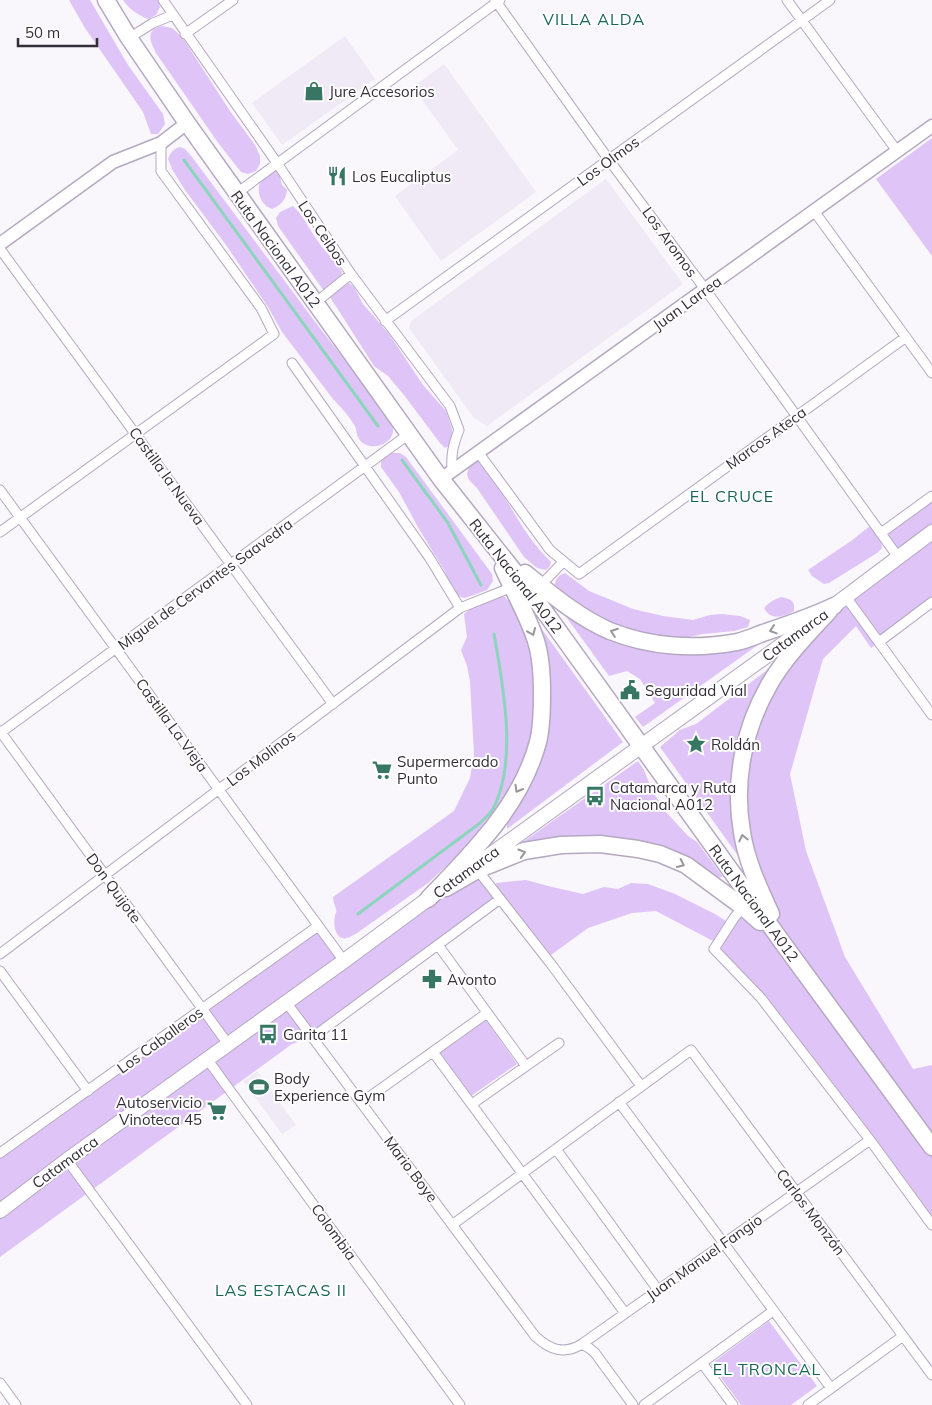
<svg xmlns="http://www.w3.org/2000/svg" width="932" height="1405" viewBox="0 0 932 1405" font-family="Mulish,sans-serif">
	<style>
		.built { fill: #f0e9f6 }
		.green { fill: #dfc4f7 }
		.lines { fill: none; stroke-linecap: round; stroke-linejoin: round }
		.stream { stroke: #8cd5bc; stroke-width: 3 }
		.street-casing { stroke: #b5a8c1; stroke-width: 11 }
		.secondary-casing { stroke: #b5a8c1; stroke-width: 15 }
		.primary-casing { stroke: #b5a8c1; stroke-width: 16 }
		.highway-casing { stroke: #b5a8c1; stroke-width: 19 }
		.street { stroke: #fff; stroke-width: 9 }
		.secondary { stroke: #fff; stroke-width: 12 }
		.primary { stroke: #fff; stroke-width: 14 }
		.highway { stroke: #fff; stroke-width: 16 }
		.oneway { stroke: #99969c }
		.labels { text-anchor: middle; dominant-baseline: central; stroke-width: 4; stroke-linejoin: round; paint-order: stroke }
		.poi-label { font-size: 15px; fill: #332e38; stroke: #fff; text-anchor: start }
		.street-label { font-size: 15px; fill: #332e38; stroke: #fff }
		.neighbourhood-label { font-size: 16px; letter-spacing: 1px; fill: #196652; stroke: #fff }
	</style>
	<rect width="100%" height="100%" fill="#f9f6fc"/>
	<!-- built -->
	<path class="built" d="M 345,36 L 375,79 L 282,145 L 252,103 Z
		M 444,64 L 536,192 L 441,261 L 395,196 L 458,150 L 413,87 Z
		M 606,179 L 683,284 L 487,426 L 474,418 L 409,328 L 411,321 Z
		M 257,1071 L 296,1125 L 282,1134 L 243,1081 Z"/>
	<!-- green -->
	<path class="green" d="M 69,0 L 90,0 L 128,65 L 163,114 L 165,124 L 158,134 L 151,134 L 143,112 L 85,28 Z
		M 123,0 L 158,0 L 160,7 L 156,15 L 148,19 C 138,15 130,10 123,0 Z
		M 162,26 L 172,28 L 182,37 L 230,111 L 255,145 L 260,156 L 260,164 L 256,171 L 248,174 L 241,172 L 219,144 L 156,53 C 150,41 145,30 162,26 Z
		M 932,138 L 932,256 L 876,179 Z
		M 180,147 L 185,149 L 192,157 L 316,323 L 388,416 C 391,422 395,428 392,435 C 391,439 386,443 381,445 C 373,448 362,446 358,437 C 356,434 357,430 355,426 C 349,416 341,407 333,399 L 282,332 L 268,307 L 226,245 L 185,190 L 173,171 L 168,159 C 171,152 173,149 180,147 Z
		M 273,171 L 279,174 L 282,185 L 287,190 C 286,200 281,205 272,209 C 259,205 253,185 266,175 C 266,174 273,171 273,171 Z
		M 293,206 C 305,217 310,232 320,244 C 327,254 336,261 342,272 L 340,279 L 324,291 L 278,226 L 276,218 L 280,212 Z
		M 349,283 L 354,287 L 363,304 L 389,334 L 423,385 L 446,411 L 452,429 L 452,439 L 449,446 L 445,448 L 440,443 L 404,395 L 388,376 L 374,366 L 330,297 C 332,290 342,284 349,283 Z
		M 390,453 L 400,453 L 406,457 L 492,574 L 493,581 L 487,590 L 474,595 L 464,598 L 456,595 L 450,586 L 444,570 L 419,529 L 399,492 L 381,467 L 381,460 Z
		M 477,460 C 492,471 499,486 507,501 C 519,522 533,545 551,562 L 550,566 L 546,570 L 537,568 L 524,557 L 477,488 L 469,480 L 467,474 L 469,467 Z
		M 932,496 L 932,602 L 871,648 L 856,626 L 823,659 L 790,774 L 806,851 L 845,957 L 913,1069 L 932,1065 L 932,1225 L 761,998 L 714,949 L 750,897 L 748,857 L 746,740 L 790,655 L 898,557 L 881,533 Z
		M 870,526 L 881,541 L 882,548 L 877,553 L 829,583 L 824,584 L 812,576 L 808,570 L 851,541 Z
		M 565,573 L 589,591 L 633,609 L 663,616 L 693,620 L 710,615 L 722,614 L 740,616 L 750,620 L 748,627 L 734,631 L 703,634 L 684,638 L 659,638 L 607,625 L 555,587 C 555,579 557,576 565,573 Z
		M 496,597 L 505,597 L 513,606 L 525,633 L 533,659 L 537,705 L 532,736 L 513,790 L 471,843 L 428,883 L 357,933 C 353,935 347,940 342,938 C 335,936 333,923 335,916 C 336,911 337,914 336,909 C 335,904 333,902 333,897 L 454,811 L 470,778 L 474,754 L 470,681 L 467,666 L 461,650 L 467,637 L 464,614 L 473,607 Z
		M 782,597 L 791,600 L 794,604 L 794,611 C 783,617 771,621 764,608 C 769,602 775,599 782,597 Z
		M 562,611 L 607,635 L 762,642 L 643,727 L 635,717 L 655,703 L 640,679 L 627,671 L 609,676 Z
		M 541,628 L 623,742 L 507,829 L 507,821 L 540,751 L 537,630 Z
		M 771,667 L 744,729 L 743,858 L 739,857 L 660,747 L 680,730 L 696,724 Z
		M 638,761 L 644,770 L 653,792 L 666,812 L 688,836 L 697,842 L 723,877 L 716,878 L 682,858 L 520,844 Z
		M 477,870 L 500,899 L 313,1037 L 292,1044 L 0,1257 L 0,1153 L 318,926 L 344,961 Z
		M 526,880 L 552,887 L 583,894 L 604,887 L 618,889 L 631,883 L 648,884 L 675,894 L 715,914 L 726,921 L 713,941 L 656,911 L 632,913 L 588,928 L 551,955 L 497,888 L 496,883 Z
		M 486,1020 L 517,1064 L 471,1096 L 440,1052 Z
		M 769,1321 L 817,1386 L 791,1405 L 741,1405 L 711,1364 Z"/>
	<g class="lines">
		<!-- stream -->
		<path class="stream" d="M 184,160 L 378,426
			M 402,460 L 448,523 L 481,585
			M 358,914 L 480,823 C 484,819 490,814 493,809 C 518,762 503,685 494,634"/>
		<defs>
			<path id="street" d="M 163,0 L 277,163 L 351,274 L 450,406 L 459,430 C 453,445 451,454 452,471
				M 495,0 L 609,160 L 705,289 L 898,557
				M 787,0 L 897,151
				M 185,34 L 233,0
				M 129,38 L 153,23 L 173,15
				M 237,193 L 500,0
				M 814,211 L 932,373
				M 0,249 L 333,704
				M 315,303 L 351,274
				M 385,321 L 830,0
				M 292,363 L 429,557 L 460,608
				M 478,452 L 550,550 L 579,574 L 906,337
				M 0,490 L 344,961
				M 0,532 L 274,334 L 261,308 L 161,171 L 161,143
				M 881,533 L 932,496
				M 540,586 L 563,562
				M 846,597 L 932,715
				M 879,642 L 932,602
				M 0,731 L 228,1044
				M 0,733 L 409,434
				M 476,868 L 551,964 L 641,1086
				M 745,904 L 734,918 L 714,949 L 761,998 L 870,1140 L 932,1225
				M 438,945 L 526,1066
				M 0,954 L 460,608 L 515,586
				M 0,971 L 88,1091
				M 286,1002 L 535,1336 C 550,1350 564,1355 582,1344 L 870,1140
				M 313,1037 L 500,899
				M 433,1052 L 625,1313
				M 207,1059 L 460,1405
				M 619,1102 L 831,1388
				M 361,1103 L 487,1013
				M 472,1104 L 559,1043
				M 556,1149 L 658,1290
				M 0,1153 L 318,926
				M 67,1160 L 247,1405
				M 452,1225 L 691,1050 L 932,1375
				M 582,1344 L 589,1348 L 595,1353 L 633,1405
				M 702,1363 L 733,1405
				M 0,1383 L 16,1405
				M 644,1405 L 773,1311
				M 808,1405 L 903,1336"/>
			<path id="secondary" d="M 0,244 L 113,162 L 161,143 L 187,123
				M 441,479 L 932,126"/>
			<path id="primary" d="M 472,868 L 787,641 L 932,532
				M 0,1211 L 67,1160 L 344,961 L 436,893"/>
			<path id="highway" d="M 106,0 L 129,38 L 187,123 L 441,479 L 532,594 L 782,942 L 932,1147
				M 525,573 C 551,594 578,617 610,631 C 650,647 695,650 737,642 C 746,640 755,636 763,633 C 787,625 811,617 834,606
				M 446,888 L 477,870 L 524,851 L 561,845 L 600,844 L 638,849 L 660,854 L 686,865 L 743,907 L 760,922
				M 428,899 C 472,853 521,806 538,742 C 542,727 542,709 542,693 C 542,676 541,657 536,641 C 528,616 514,592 503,568
				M 771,914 C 759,888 746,860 742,832 C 733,781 744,729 769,685 C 785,657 808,634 829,611"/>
		</defs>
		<!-- street casing -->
		<use href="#street" class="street-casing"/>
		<!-- secondary casing -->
		<use href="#secondary" class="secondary-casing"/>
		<!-- primary casing -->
		<use href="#primary" class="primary-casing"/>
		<!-- highway casing -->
		<use href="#highway" class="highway-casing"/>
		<!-- street -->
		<use href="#street" class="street"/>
		<!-- secondary -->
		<use href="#secondary" class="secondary"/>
		<!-- primary -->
		<use href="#primary" class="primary"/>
		<!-- highway -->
		<use href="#highway" class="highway"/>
	</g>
	<!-- one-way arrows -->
	<defs><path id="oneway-chevron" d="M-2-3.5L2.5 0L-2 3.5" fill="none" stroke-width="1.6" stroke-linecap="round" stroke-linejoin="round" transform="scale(1.25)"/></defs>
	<g class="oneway">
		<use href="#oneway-chevron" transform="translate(773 630) rotate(162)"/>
		<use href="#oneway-chevron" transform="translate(532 632) rotate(67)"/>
		<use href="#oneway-chevron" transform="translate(614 632) rotate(-160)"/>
		<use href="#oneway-chevron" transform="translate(518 789) rotate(120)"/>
		<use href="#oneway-chevron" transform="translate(743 838) rotate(-103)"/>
		<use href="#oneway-chevron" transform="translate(522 853) rotate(-17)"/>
		<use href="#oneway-chevron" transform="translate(681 864) rotate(25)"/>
	</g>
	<!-- icons -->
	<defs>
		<symbol id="shop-bare" viewBox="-9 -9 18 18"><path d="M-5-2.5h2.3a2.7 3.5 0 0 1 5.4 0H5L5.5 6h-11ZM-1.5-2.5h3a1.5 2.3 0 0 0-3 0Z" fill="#377663" stroke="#fff" stroke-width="2.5" paint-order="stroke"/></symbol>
		<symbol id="restaurant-bare" viewBox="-9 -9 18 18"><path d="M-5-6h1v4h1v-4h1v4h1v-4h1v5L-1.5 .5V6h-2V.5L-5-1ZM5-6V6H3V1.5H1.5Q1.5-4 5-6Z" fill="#377663" stroke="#fff" stroke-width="2.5" paint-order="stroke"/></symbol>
		<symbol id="civic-bare" viewBox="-9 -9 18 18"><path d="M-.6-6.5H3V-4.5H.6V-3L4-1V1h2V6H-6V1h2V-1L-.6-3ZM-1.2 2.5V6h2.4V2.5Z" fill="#377663" stroke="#fff" stroke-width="2.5" paint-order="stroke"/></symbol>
		<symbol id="sight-bare" viewBox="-9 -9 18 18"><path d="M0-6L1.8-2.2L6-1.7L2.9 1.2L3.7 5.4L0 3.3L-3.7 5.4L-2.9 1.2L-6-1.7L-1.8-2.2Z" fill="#377663" stroke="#fff" stroke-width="2.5" paint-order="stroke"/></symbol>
		<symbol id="supermarket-bare" viewBox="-9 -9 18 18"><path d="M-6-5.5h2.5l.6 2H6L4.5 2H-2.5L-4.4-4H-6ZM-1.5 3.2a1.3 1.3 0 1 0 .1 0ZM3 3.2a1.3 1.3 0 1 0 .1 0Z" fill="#377663" stroke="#fff" stroke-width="2.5" paint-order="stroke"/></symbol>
		<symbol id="bus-bare" viewBox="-9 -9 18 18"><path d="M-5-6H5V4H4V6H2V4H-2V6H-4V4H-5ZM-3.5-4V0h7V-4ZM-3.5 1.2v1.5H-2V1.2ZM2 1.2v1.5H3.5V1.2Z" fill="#377663" stroke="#fff" stroke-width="2.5" paint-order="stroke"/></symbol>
		<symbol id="pharmacy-bare" viewBox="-9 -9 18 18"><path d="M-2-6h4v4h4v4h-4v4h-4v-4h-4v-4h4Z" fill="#377663" stroke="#fff" stroke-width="2.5" paint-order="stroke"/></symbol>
		<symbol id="stadium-bare" viewBox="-9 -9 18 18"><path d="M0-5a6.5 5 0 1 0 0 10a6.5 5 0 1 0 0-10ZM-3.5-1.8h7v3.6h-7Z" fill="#377663" stroke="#fff" stroke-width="2.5" paint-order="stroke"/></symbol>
	</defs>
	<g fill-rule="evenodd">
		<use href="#shop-bare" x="300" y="77" width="28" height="28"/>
		<use href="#restaurant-bare" x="323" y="162" width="28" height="28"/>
		<use href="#civic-bare" x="616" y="676" width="28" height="28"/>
		<use href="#sight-bare" x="682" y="730" width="28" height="28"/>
		<use href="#supermarket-bare" x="368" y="756" width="28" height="28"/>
		<use href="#bus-bare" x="581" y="782" width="28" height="28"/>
		<use href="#pharmacy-bare" x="418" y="965" width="28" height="28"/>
		<use href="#bus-bare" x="254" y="1020" width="28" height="28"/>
		<use href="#stadium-bare" x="245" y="1073" width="28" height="28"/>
		<use href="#supermarket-bare" x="203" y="1097" width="28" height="28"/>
	</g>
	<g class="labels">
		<!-- poi labels -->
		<g class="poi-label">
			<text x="329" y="91">Jure Accesorios</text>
			<text x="352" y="176">Los Eucaliptus</text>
			<text x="645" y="690">Seguridad Vial</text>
			<text x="711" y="744">Roldán</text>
			<text x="397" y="761">Supermercado<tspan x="397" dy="17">Punto</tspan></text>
			<text x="610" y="787">Catamarca y Ruta<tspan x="610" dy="17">Nacional A012</tspan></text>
			<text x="447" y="979">Avonto</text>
			<text x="283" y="1034">Garita 11</text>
			<text x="274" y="1078">Body<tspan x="274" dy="17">Experience Gym</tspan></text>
			<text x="202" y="1102" text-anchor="end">Autoservicio<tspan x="202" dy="17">Vinoteca 45</tspan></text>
		</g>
		<!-- street labels -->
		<g class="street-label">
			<text transform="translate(608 161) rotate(-36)">Los Olmos</text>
			<text transform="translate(323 233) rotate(56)">Los Ceibos</text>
			<text transform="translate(670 242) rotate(54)">Los Aromos</text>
			<text transform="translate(276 249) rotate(54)">Ruta Nacional A012</text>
			<text transform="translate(687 303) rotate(-36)">Juan Larrea</text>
			<text transform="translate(766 438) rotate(-36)">Marcos Ateca</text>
			<text transform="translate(167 476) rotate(54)">Castilla la Nueva</text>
			<text transform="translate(516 576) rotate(52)">Ruta Nacional A012</text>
			<text transform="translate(205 584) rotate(-36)">Miguel de Cervantes Saavedra</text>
			<text transform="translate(795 635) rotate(-36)">Catamarca</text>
			<text transform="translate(172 725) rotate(54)">Castilla La Vieja</text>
			<text transform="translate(261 758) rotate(-37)">Los Molinos</text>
			<text transform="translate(466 872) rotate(-36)">Catamarca</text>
			<text transform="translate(114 888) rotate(54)">Don Quijote</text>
			<text transform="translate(754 903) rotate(54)">Ruta Nacional A012</text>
			<text transform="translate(160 1040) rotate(-36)">Los Caballeros</text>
			<text transform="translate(65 1162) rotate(-36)">Catamarca</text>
			<text transform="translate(411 1169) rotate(53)">Mario Boye</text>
			<text transform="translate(811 1212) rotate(53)">Carlos Monzón</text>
			<text transform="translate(334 1232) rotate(54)">Colombia</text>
			<text transform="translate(704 1257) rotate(-35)">Juan Manuel Fangio</text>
		</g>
		<!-- neighbourhood labels -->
		<g class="neighbourhood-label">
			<text x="594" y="19">VILLA ALDA</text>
			<text x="732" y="496">EL CRUCE</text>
			<text x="281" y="1290">LAS ESTACAS II</text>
			<text x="767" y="1369">EL TRONCAL</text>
		</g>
	</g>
	<!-- scale -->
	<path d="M18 38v8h79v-8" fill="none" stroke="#332e38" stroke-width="2.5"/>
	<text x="25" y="38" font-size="15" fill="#332e38" stroke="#ffffff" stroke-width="4" paint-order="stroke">50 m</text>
</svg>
